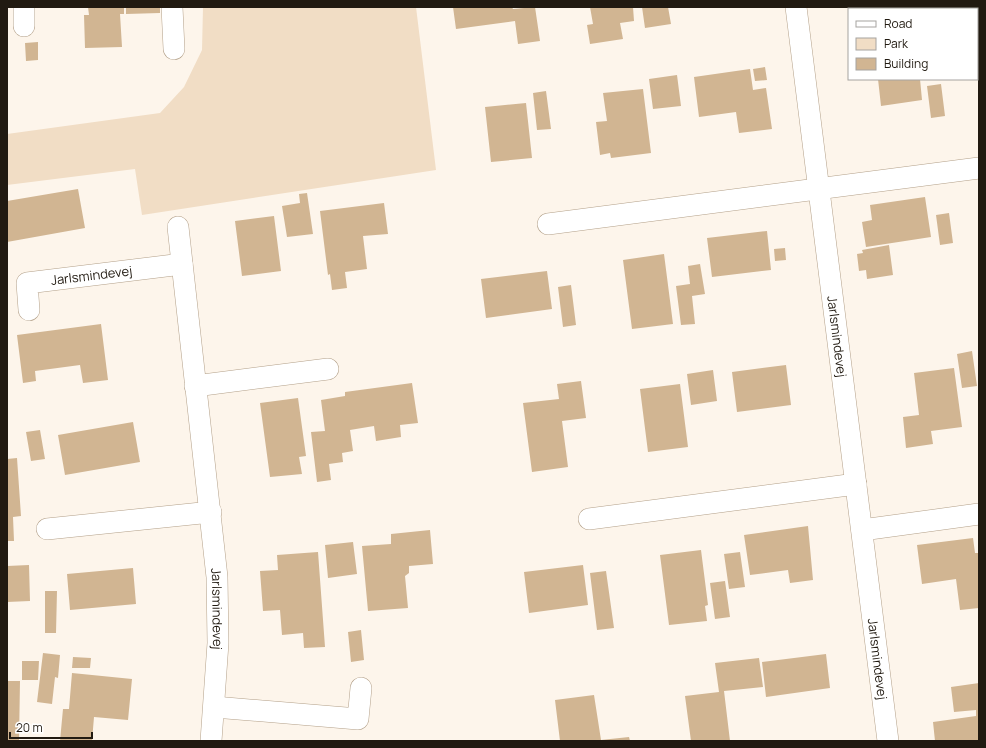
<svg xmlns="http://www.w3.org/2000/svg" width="986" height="748" viewBox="0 0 986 748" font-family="Manrope,sans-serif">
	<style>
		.green { fill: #f1ddc5 }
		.building { fill: #d1b592 }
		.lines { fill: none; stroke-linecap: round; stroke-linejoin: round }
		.street-casing { stroke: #b3a089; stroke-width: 22 }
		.street { stroke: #fff; stroke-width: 21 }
		.labels { text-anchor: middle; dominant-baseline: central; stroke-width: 3; stroke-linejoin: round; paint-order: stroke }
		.street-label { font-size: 13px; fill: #211a11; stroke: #fff }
	</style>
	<rect width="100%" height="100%" fill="#fdf5eb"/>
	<!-- green -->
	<path class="green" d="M 203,7 L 416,7 L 436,170 L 142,215 L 135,169 L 7,185 L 7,134 L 160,113 L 184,87 L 202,50 Z"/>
	<!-- building -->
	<path class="building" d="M 88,7 L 124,7 L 124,14 L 120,14 L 122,47 L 85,48 L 84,15 L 89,15 Z
		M 126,7 L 160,7 L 160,13 L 126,14 Z
		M 453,7 L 512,7 L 513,9 L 535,7 L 540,41 L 518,44 L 515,21 L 456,29 Z
		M 590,7 L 633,7 L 634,21 L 620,23 L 623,39 L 590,44 L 587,25 L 593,24 Z
		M 642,7 L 668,7 L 671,24 L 645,28 Z
		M 946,7 L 979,7 L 979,75 L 977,75 L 977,9 L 946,9 Z
		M 38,42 L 38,60 L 26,61 L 25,43 Z
		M 765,67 L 767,80 L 755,81 L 753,69 Z
		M 750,69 L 753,90 L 766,88 L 772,129 L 739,133 L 736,112 L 699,117 L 694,77 Z
		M 677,75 L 681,106 L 653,109 L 649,79 Z
		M 878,79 L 920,79 L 922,100 L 881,106 Z
		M 941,84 L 945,116 L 931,118 L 927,86 Z
		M 643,89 L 651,153 L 611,158 L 610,153 L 600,155 L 596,122 L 607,121 L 603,93 Z
		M 546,91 L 551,129 L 537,130 L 533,93 Z
		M 526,103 L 532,158 L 491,162 L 485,107 Z
		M 78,189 L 85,228 L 7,242 L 7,201 Z
		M 307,193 L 313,234 L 287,237 L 282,206 L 300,203 L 299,194 Z
		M 925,197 L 931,237 L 866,247 L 862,222 L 872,220 L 870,205 Z
		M 384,203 L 388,234 L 363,236 L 367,269 L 345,272 L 347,288 L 332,290 L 330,274 L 328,275 L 320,211 Z
		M 949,213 L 953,243 L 940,245 L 936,215 Z
		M 274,216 L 281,271 L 242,276 L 235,221 Z
		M 767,231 L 771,270 L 712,277 L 707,238 Z
		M 889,245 L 893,275 L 867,279 L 866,270 L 859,271 L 857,254 L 863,253 L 862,250 Z
		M 785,248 L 786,260 L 775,261 L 774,249 Z
		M 664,254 L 673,324 L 632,329 L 623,260 Z
		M 700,264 L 705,294 L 692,296 L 695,324 L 681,325 L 676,286 L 690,284 L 688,266 Z
		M 547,271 L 552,309 L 486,318 L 481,279 Z
		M 571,285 L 576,325 L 563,327 L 558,287 Z
		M 101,324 L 108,380 L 83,383 L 80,365 L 35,371 L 36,381 L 23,383 L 17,335 Z
		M 972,351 L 977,386 L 962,388 L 957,354 Z
		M 786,365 L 791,405 L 737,412 L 732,372 Z
		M 954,368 L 962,427 L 931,431 L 933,444 L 906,448 L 903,417 L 919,415 L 914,373 Z
		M 713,370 L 717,401 L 691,405 L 687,374 Z
		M 581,381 L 586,418 L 562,421 L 568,467 L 532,472 L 523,403 L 559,399 L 557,384 Z
		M 412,383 L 418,423 L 400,425 L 401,437 L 376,441 L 374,426 L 350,430 L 353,451 L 342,453 L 343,462 L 329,464 L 331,480 L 317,482 L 311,432 L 325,431 L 321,400 L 345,396 L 345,392 Z
		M 680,384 L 688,447 L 648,452 L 640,389 Z
		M 298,398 L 306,456 L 299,457 L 302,474 L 270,477 L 260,403 Z
		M 133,422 L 140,462 L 65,475 L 58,435 Z
		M 40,430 L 45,459 L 31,461 L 26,432 Z
		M 17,458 L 21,516 L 13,517 L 14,541 L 7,541 L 7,459 Z
		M 808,526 L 813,580 L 790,583 L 788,570 L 750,575 L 744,535 Z
		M 430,530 L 433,564 L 409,566 L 409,573 L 405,576 L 408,608 L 368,611 L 362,546 L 391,544 L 391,534 Z
		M 973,538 L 975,553 L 979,553 L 979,608 L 960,610 L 956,579 L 922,584 L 917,545 Z
		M 353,542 L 357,574 L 328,578 L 325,545 Z
		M 701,550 L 708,605 L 705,606 L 707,621 L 669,625 L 660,555 Z
		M 318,552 L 325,647 L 304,648 L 303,633 L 282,635 L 280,610 L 263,611 L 260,571 L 278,570 L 277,555 Z
		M 740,552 L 745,587 L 729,589 L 724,554 Z
		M 29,565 L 30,601 L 7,602 L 7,566 Z
		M 583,565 L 588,605 L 529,613 L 524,572 Z
		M 133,568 L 136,604 L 70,610 L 67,574 Z
		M 606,571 L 614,628 L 597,630 L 590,573 Z
		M 725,581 L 730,617 L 715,619 L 710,583 Z
		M 45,591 L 57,591 L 56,633 L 45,633 Z
		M 361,630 L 364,660 L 351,662 L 348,632 Z
		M 43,653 L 60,655 L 58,678 L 55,677 L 52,704 L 37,702 Z
		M 826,654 L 830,688 L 766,697 L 762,662 Z
		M 73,657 L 91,658 L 90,668 L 72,668 Z
		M 759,658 L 763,687 L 724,691 L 730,741 L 691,741 L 685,696 L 719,692 L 715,663 Z
		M 22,661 L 39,661 L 38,680 L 22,680 Z
		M 72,673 L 132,679 L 128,720 L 94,717 L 92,741 L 60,741 L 63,709 L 69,709 Z
		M 7,681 L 20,681 L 19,741 L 7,741 Z
		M 979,683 L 979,741 L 935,741 L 933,722 L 976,716 L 976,710 L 954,712 L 951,687 Z
		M 594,695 L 601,740 L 629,737 L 630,741 L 560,741 L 555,700 Z"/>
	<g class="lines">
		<defs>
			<g id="street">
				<path d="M 24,7 L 24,26"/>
				<path d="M 172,7 L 174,49"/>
				<path id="s1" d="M 796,7 L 888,741"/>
				<path d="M 548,224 L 979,168"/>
				<path id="s2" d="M 178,227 L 217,577 L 218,643 L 211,741"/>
				<path id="s3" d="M 29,310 L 27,283 L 182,264"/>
				<path d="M 195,386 L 328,369"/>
				<path d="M 589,519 L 856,484"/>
				<path d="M 47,529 L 211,512"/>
				<path d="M 862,530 L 979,514"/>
				<path d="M 214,707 L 358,719 L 361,688"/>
			</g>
		</defs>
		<!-- street casing -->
		<use href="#street" class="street-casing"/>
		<!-- street -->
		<use href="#street" class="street"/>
	</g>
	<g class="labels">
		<!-- street labels -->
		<g class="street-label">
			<text stroke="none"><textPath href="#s3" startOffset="92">Jarlsmindevej</textPath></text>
			<text stroke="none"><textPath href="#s1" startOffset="332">Jarlsmindevej</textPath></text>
			<text stroke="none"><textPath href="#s2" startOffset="384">Jarlsmindevej</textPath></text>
			<text stroke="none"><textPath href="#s1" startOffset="657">Jarlsmindevej</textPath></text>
		</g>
	</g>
	<!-- border -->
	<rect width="986" height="748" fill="none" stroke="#211a11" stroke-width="16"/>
	<!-- legend -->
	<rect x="848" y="8" width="130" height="72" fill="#ffffff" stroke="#a6a3a0"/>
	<rect x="856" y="21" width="20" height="6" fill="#ffffff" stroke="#a6a3a0"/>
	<text x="884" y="28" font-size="12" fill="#211a11">Road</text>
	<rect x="856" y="38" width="20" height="12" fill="#f1ddc5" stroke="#a6a3a0"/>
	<text x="884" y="48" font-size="12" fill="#211a11">Park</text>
	<rect x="856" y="58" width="20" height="12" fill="#d1b592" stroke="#a6a3a0"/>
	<text x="884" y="68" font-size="12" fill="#211a11">Building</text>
	<!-- scale -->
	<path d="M10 732v6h82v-6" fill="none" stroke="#211a11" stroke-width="2"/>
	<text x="16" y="732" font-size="12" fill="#211a11" stroke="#ffffff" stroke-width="3" paint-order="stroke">20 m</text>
</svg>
